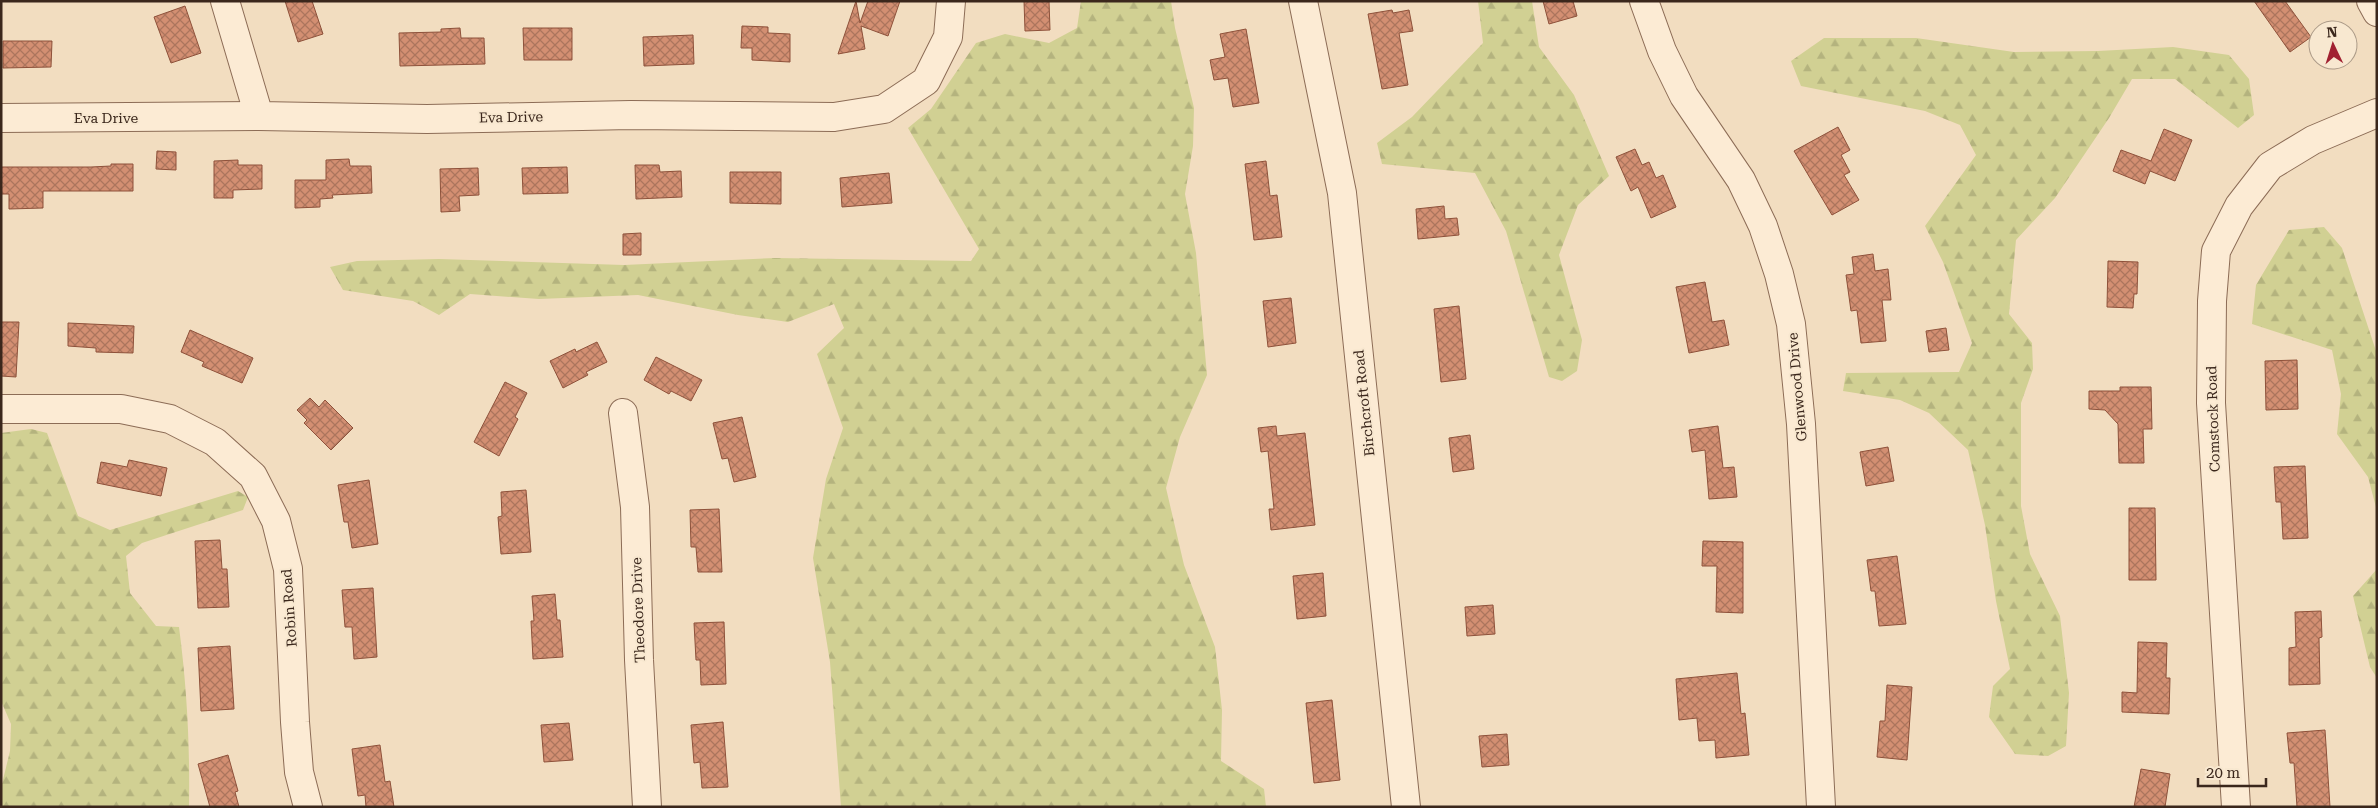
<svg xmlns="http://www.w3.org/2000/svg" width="2378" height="808" viewBox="0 0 2378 808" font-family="'Roboto Serif',serif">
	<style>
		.forest { fill: url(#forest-firs) }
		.building { fill: url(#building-cross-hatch); stroke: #8e513a }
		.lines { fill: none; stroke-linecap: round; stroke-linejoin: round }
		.minor-casing { stroke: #8c6c56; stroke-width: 30 }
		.minor { stroke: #fcebd4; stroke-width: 28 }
		.labels { text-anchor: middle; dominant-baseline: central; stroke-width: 4; stroke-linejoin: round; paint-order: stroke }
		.street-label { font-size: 14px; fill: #3b271c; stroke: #f8e8d0 }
	</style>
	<defs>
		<pattern id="forest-firs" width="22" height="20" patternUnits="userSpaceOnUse" patternTransform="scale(1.25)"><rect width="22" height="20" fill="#d1d093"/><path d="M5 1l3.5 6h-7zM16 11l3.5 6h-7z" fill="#b4b37e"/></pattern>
		<pattern id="building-cross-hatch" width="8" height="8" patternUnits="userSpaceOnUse" patternTransform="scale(1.25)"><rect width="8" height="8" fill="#d38f72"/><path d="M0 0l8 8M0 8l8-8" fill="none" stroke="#ac755d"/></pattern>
	</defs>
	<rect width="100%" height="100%" fill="#f2ddc0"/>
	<!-- forest -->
	<path class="forest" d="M 1081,1 L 1171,1 L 1175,28 L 1194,108 L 1193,146 L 1185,194 L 1196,253 L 1207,375 L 1180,437 L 1166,488 L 1184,565 L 1215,647 L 1222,710 L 1221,761 L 1264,789 L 1266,807 L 841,807 L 830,662 L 813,558 L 826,479 L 843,428 L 817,354 L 844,328 L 834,304 L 788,322 L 738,315 L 638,295 L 539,299 L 470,294 L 439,315 L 413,301 L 343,290 L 330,267 L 357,261 L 439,259 L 624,265 L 775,258 L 971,261 L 979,249 L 908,128 L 931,109 L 976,43 L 1005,34 L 1049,43 L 1077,28 Z
		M 1478,1 L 1532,1 L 1539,47 L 1574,95 L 1609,176 L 1578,205 L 1559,255 L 1582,340 L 1577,371 L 1562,381 L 1549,377 L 1506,231 L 1475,173 L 1382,164 L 1377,143 L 1412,117 L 1483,43 Z
		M 1824,38 L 1916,38 L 2014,52 L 2098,51 L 2173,47 L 2229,55 L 2249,79 L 2254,115 L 2238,128 L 2175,79 L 2132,79 L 2109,118 L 2055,198 L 2016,240 L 2009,314 L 2032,343 L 2033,369 L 2021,403 L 2021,506 L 2030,554 L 2060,616 L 2069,693 L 2066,746 L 2048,756 L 2015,754 L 1989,717 L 1993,686 L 2010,669 L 1996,601 L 1985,525 L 1968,450 L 1929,413 L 1900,400 L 1843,391 L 1846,373 L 1959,372 L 1972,343 L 1943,262 L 1925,226 L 1976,155 L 1960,125 L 1925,111 L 1801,86 L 1791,61 Z
		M 2324,227 L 2342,248 L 2377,354 L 2377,511 L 2368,477 L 2337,434 L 2341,394 L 2332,350 L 2252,324 L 2256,285 L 2289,230 Z
		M 31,429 L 47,433 L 78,516 L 110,530 L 238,491 L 248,497 L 243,510 L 142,543 L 126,556 L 130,593 L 156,626 L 179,627 C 187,688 190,745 189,807 L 1,807 L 1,788 L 10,751 L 11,724 L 1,701 L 1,433 Z
		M 2377,569 L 2377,678 L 2370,667 L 2353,596 Z"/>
	<!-- building -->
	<path class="building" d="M 285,1 L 312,1 L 323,34 L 298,42 Z
		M 856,1 L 860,23 L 868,1 L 900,1 L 888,36 L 861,26 L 865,49 L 838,54 Z
		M 1024,1 L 1049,1 L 1050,30 L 1025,31 Z
		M 1543,1 L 1573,1 L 1577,16 L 1549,24 Z
		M 2254,1 L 2285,1 L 2311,37 L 2290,52 Z
		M 185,6 L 201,53 L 171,63 L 154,17 Z
		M 1392,10 L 1393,13 L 1409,10 L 1413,31 L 1399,33 L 1408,85 L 1382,89 L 1368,14 Z
		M 742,26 L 768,27 L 768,33 L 790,34 L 790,62 L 752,60 L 752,48 L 741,48 Z
		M 460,28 L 461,38 L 484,38 L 485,64 L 400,66 L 399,33 L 441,32 L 441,29 Z
		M 523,28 L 572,28 L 572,60 L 524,60 Z
		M 1246,29 L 1259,103 L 1233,107 L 1228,78 L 1214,80 L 1210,60 L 1225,57 L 1220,34 Z
		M 693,35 L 694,64 L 644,66 L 643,37 Z
		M 3,41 L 52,41 L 51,67 L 3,68 Z
		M 1838,127 L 1850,150 L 1841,155 L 1850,172 L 1844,175 L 1859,200 L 1832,215 L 1794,151 Z
		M 2164,129 L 2192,140 L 2175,181 L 2150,171 L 2145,184 L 2113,171 L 2121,150 L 2151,161 Z
		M 1635,149 L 1642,165 L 1649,162 L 1656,178 L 1663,175 L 1676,207 L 1651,218 L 1638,187 L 1631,191 L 1616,157 Z
		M 157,151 L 176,152 L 176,170 L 156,169 Z
		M 349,159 L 350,166 L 371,166 L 372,193 L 332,195 L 333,198 L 320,199 L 320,207 L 295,208 L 295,180 L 326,180 L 326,160 Z
		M 238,160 L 238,165 L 262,165 L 262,189 L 233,190 L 233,198 L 214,198 L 214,161 Z
		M 1266,161 L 1270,196 L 1277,195 L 1282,237 L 1254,240 L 1245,164 Z
		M 111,164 L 133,164 L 133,191 L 43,191 L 43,208 L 9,209 L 9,194 L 1,194 L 1,167 L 91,167 L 111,166 Z
		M 635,165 L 659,165 L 660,172 L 681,171 L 682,197 L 636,199 Z
		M 567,167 L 568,193 L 523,194 L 522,168 Z
		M 478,168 L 479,195 L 459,196 L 460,211 L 441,212 L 440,169 Z
		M 730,172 L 781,172 L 781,204 L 730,203 Z
		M 889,173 L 892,203 L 842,207 L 840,178 Z
		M 1444,206 L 1445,219 L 1457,218 L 1459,235 L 1418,239 L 1416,209 Z
		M 641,233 L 641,255 L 623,255 L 623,234 Z
		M 1873,254 L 1875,271 L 1888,269 L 1891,300 L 1882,300 L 1886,341 L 1861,343 L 1857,310 L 1851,311 L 1846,275 L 1854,274 L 1852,257 Z
		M 2108,261 L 2138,262 L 2137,294 L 2134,294 L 2133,308 L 2107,307 Z
		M 1705,282 L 1712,322 L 1724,320 L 1729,345 L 1689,353 L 1676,287 Z
		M 1291,298 L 1296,343 L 1268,347 L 1263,301 Z
		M 1459,306 L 1466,379 L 1441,382 L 1434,309 Z
		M 1,322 L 19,322 L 16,377 L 1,376 Z
		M 68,323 L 134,326 L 133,353 L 96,352 L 96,348 L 68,346 Z
		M 1946,328 L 1949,350 L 1929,352 L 1926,331 Z
		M 190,330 L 253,358 L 242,383 L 202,366 L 204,362 L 181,352 Z
		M 597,342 L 607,362 L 586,372 L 588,375 L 563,388 L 550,361 L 575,349 L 576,352 Z
		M 656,357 L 702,380 L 691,401 L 671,391 L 669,394 L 644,380 Z
		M 2297,360 L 2298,409 L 2266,410 L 2265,361 Z
		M 505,382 L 527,393 L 515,417 L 518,419 L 499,456 L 474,442 Z
		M 2120,387 L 2151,387 L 2152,429 L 2143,429 L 2144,463 L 2119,463 L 2118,424 L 2105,410 L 2089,409 L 2089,391 L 2120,391 Z
		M 310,398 L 319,407 L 325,400 L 353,428 L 331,450 L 304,423 L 307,420 L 297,410 Z
		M 742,417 L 756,477 L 734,482 L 728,458 L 722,459 L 713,423 Z
		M 1276,426 L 1277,436 L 1305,433 L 1315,525 L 1271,530 L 1269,509 L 1274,509 L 1268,451 L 1261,452 L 1258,428 Z
		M 1718,426 L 1723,468 L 1734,467 L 1737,497 L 1709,499 L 1705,450 L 1692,452 L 1689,430 Z
		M 1470,435 L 1474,469 L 1453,472 L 1449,438 Z
		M 1888,447 L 1894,481 L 1866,486 L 1860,452 Z
		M 129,460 L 167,468 L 161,496 L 97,483 L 101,462 L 127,467 Z
		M 2305,466 L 2308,538 L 2283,539 L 2281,502 L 2276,502 L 2274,467 Z
		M 369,480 L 378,544 L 352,548 L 348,522 L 344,522 L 338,485 Z
		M 526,490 L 531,552 L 501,554 L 498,517 L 502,516 L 501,492 Z
		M 2129,508 L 2155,508 L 2156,580 L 2129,580 Z
		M 719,509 L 722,572 L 698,572 L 696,547 L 691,547 L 690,510 Z
		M 220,540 L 222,569 L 227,569 L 229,607 L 198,608 L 195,541 Z
		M 1703,541 L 1743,542 L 1743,613 L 1716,612 L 1717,566 L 1702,566 Z
		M 1897,556 L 1906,624 L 1879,626 L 1875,591 L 1871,591 L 1867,560 Z
		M 1323,573 L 1326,616 L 1297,619 L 1293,576 Z
		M 373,588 L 377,657 L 354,659 L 352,627 L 345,627 L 342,590 Z
		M 555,594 L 557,620 L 560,620 L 563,657 L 533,659 L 531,621 L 534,621 L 532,596 Z
		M 1493,605 L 1495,634 L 1467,636 L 1465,607 Z
		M 2321,611 L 2322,637 L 2319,638 L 2320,684 L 2289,685 L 2289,648 L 2296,647 L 2295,612 Z
		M 724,622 L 726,684 L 701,685 L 700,660 L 696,660 L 694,623 Z
		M 2138,642 L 2167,643 L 2166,678 L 2170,678 L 2169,714 L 2122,712 L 2122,692 L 2137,693 Z
		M 230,646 L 234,709 L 201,711 L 198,648 Z
		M 1737,673 L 1741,714 L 1745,713 L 1749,755 L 1716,758 L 1715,740 L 1699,741 L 1697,718 L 1679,720 L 1676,679 Z
		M 1887,685 L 1912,687 L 1907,760 L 1877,757 L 1880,721 L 1885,721 Z
		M 1332,700 L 1340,780 L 1314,783 L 1306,703 Z
		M 723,722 L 728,787 L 702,788 L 700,762 L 694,763 L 691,725 Z
		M 569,723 L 573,760 L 544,762 L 541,725 Z
		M 2325,730 L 2330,807 L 2297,807 L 2294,763 L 2290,763 L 2287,733 Z
		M 1507,734 L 1509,765 L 1482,767 L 1479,736 Z
		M 380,745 L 385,782 L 390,781 L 394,807 L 366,807 L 365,795 L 358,796 L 352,749 Z
		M 228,755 L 238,791 L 235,792 L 239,807 L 210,807 L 198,764 Z
		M 2141,769 L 2170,774 L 2165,807 L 2134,807 Z"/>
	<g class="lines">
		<defs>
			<path id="minor" d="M 225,1 L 259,116
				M 1303,1 L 1342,193 L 1406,807
				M 1644,1 L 1662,51 L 1684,96 L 1741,180 L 1763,226 L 1779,274 L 1791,324 L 1801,424 L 1821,807
				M 2371,1 L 2377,12
				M 1,118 L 259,116 L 427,119 L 631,115 L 834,117 L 884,109 L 926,81 L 948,37 L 951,1
				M 1,409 L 121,409 L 170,419 L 215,442 L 253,476 L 276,521 L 288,569 L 295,722 L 299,772 L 308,807
				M 623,413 L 635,507 L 639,660 L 647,807
				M 2236,807 L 2211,403 L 2212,301 L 2216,251 L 2239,206 L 2270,166 L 2313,140 L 2377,113"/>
		</defs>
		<!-- minor casing -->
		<use href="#minor" class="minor-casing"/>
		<!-- minor -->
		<use href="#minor" class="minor"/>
	</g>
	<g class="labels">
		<!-- street labels -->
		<g class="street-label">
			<text transform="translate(511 117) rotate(-1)">Eva Drive</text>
			<text x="106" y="118">Eva Drive</text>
			<text transform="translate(1797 387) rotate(-95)">Glenwood Drive</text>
			<text transform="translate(1364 403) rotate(-96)">Birchcroft Road</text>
			<text transform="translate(2213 419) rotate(-92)">Comstock Road</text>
			<text transform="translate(289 608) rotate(-94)">Robin Road</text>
			<text transform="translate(638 610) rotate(-92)">Theodore Drive</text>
		</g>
	</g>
	<!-- border -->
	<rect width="2378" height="808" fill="none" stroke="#3b271c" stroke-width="5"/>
	<!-- north arrow -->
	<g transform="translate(2333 45) rotate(356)"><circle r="24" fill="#f8e8d0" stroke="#ac9b88"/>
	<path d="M0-4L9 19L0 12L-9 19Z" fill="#a12131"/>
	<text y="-8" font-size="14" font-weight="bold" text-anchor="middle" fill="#3b271c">N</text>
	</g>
	<!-- scale -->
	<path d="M2198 778v8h68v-8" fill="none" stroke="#3b271c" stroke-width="2.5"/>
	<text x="2206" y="778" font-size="15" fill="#3b271c" stroke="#f8e8d0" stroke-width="4" paint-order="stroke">20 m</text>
</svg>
